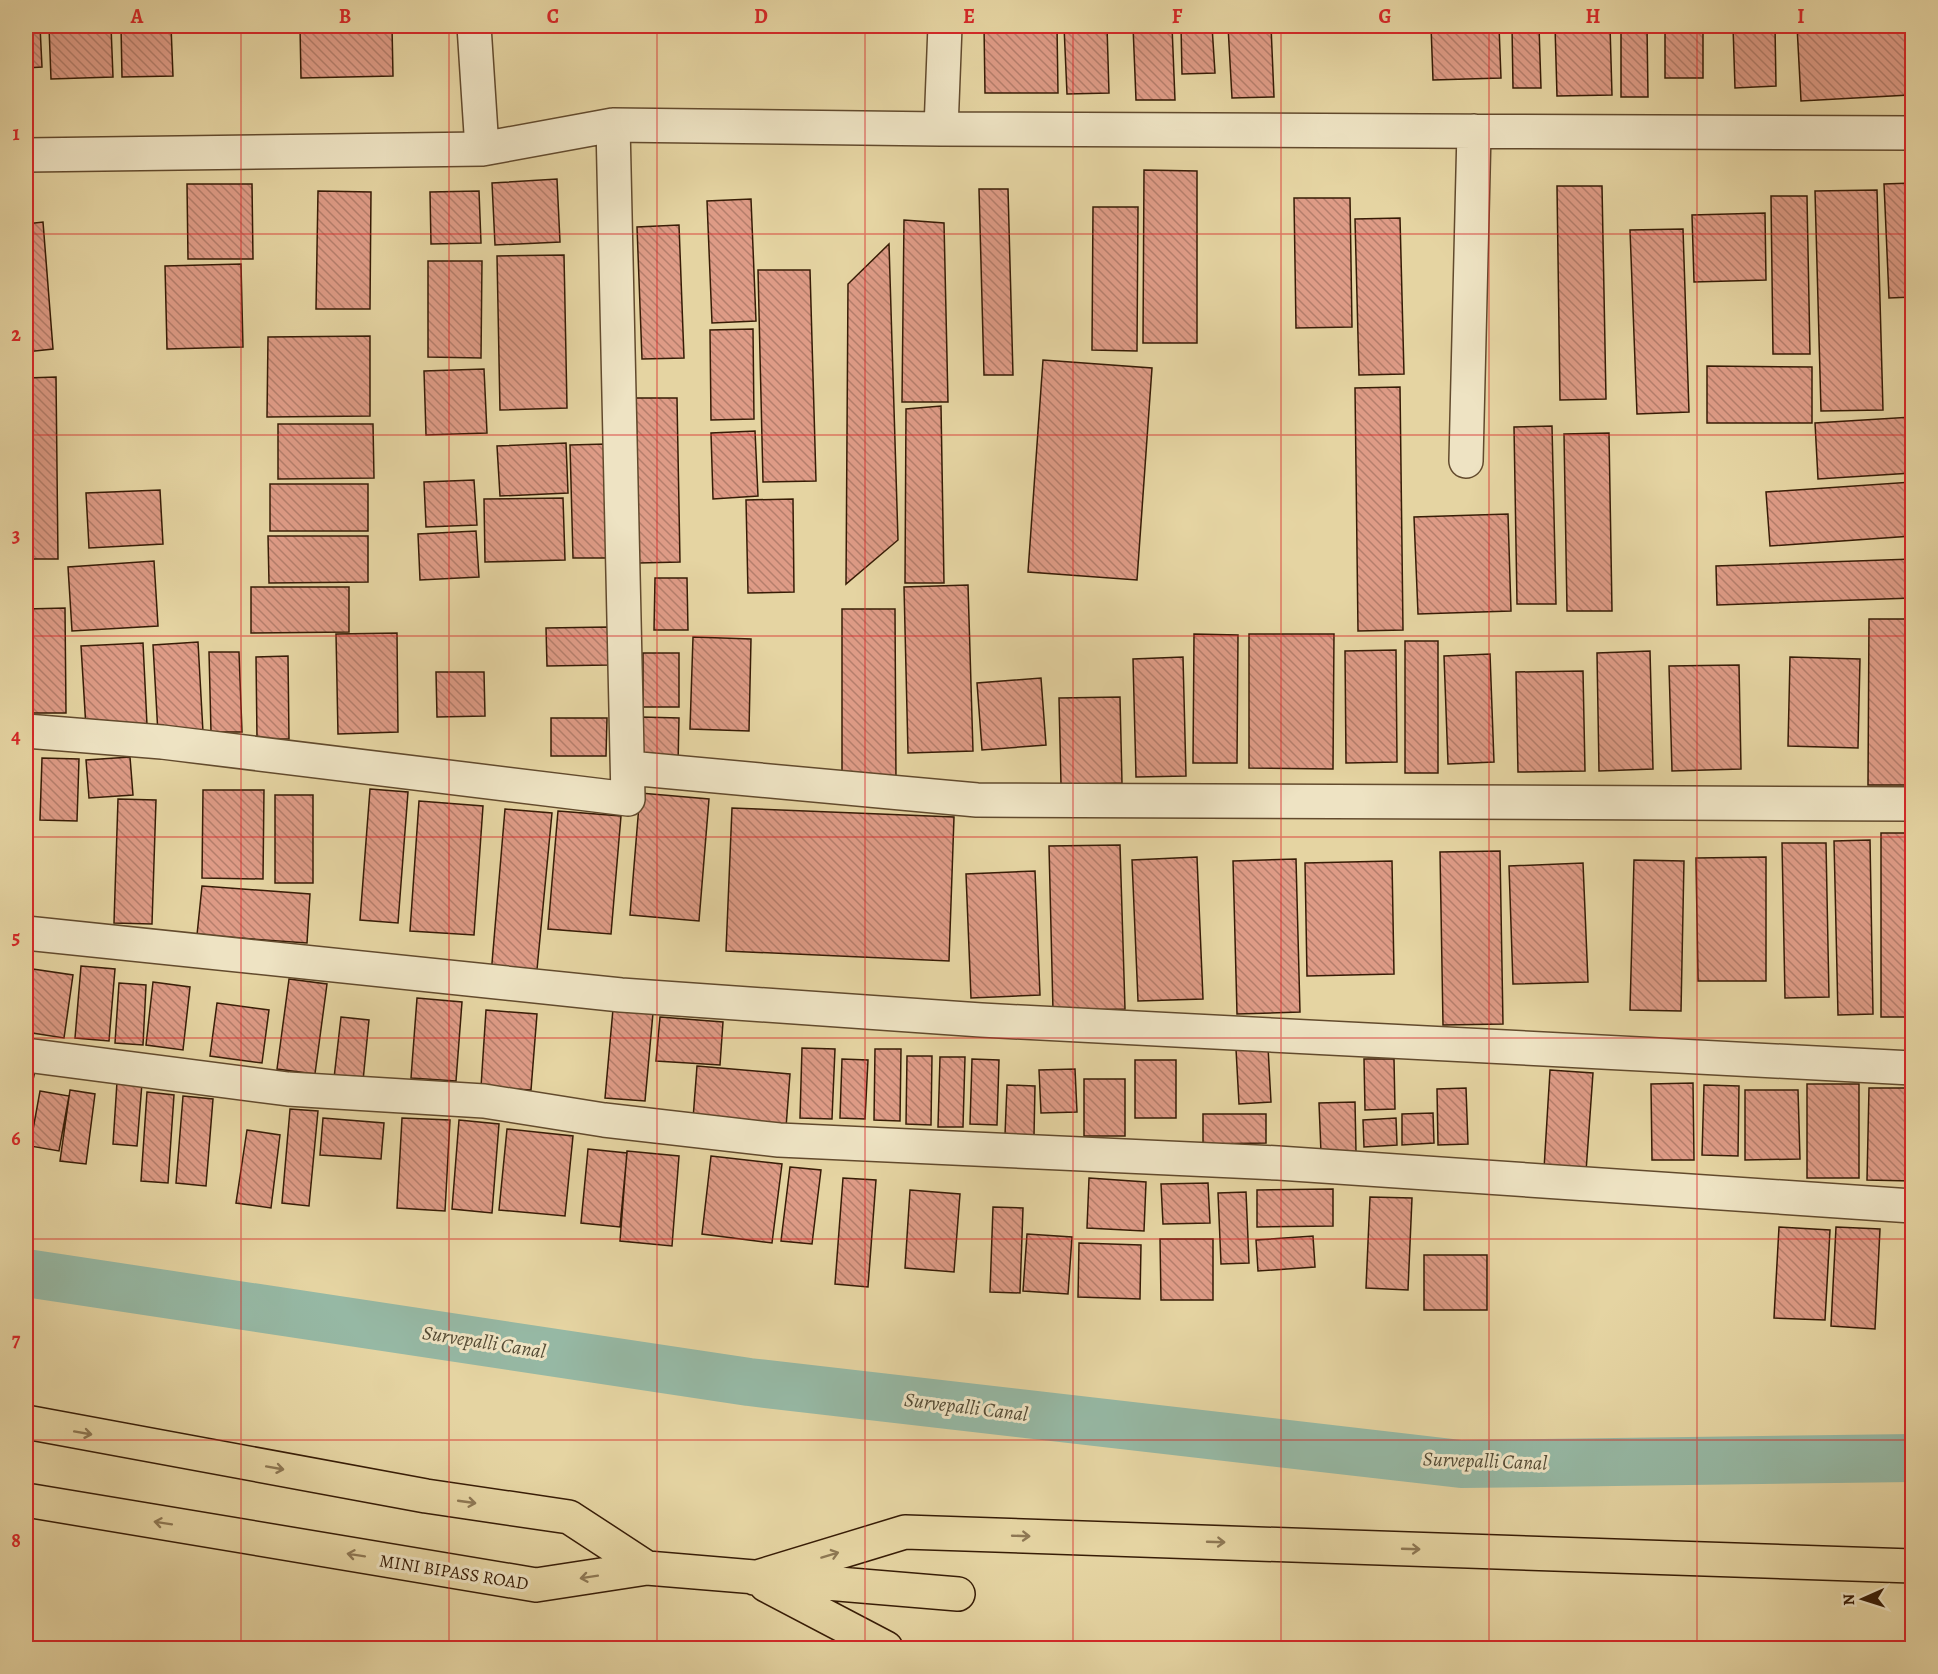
<svg xmlns="http://www.w3.org/2000/svg" width="1938" height="1674" viewBox="0 0 1938 1674" font-family="Alegreya,serif">
	<style>
		.lines { fill: none; stroke-linecap: round; stroke-linejoin: round }
		.canal { stroke: #96b8a4; stroke-width: 48 }
		.building { fill: url(#building-back-hatch); stroke: #371c06; stroke-width: 1.5 }
		.minor-casing { stroke: #624a2d; stroke-width: 36 }
		.major-casing { stroke: #371c06; stroke-width: 36 }
		.minor { stroke: #eee3c3; stroke-width: 33 }
		.major { stroke: #e5d4a2; stroke-width: 33 }
		.oneway { stroke: #8e7854 }
		.grid { fill: none; stroke: #d62828; stroke-width: 1.5; stroke-opacity: 0.55 }
		.labels { text-anchor: middle; dominant-baseline: central; stroke-width: 6; stroke-linejoin: round; paint-order: stroke }
		.street-label { font-size: 18px; fill: #371c06; stroke: #eee3c3 }
		.water-label { font-size: 20px; font-style: italic; fill: #544b35; stroke: #eee3c3 }
		.neatline { fill: none; stroke: #d62828; stroke-width: 2 }
		.grid-label { font-size: 20px; text-anchor: middle; font-weight: bold; fill: #d62828 }
	</style>
	<defs>
		<pattern id="building-back-hatch" width="6" height="6" patternUnits="userSpaceOnUse" patternTransform="scale(1.5)"><rect width="6" height="6" fill="#de9b86"/><path d="M-1 5l2 2M0 0l6 6M5-1l2 2" fill="none" stroke="#b57e6c"/></pattern>
	</defs>
	<rect width="100%" height="100%" fill="#e5d4a2"/>
	<filter id="stains"><feTurbulence type="fractalNoise" baseFrequency=".00333" numOctaves="4"/><feColorMatrix values="0 0 0 0 .2 0 0 0 0 .09 0 0 0 0 .02 0 0 0 .5 -.17"/></filter>
	<radialGradient id="worn" r=".72"><stop offset=".6" stop-color="#630" stop-opacity="0"/><stop offset="1" stop-color="#630" stop-opacity=".3"/></radialGradient>
	<g class="lines">
		<!-- canal -->
		<path class="canal" d="M 26,1273 L 749,1382 L 1461,1464 L 1912,1458"/>
	</g>
	<!-- building -->
	<path class="building" d="M 26,26 L 40,26 L 42,67 L 26,68 Z
		M 111,26 L 113,77 L 51,79 L 49,27 Z
		M 121,26 L 171,26 L 173,76 L 122,77 Z
		M 392,26 L 393,76 L 301,78 L 300,27 Z
		M 984,26 L 1057,26 L 1058,93 L 985,93 Z
		M 1064,26 L 1107,26 L 1109,93 L 1067,94 Z
		M 1133,26 L 1172,26 L 1175,100 L 1136,100 Z
		M 1181,26 L 1212,26 L 1215,73 L 1182,74 Z
		M 1228,26 L 1271,26 L 1274,97 L 1232,98 Z
		M 1431,26 L 1499,26 L 1501,78 L 1433,80 Z
		M 1512,26 L 1539,26 L 1541,88 L 1513,88 Z
		M 1555,26 L 1610,26 L 1612,95 L 1557,96 Z
		M 1621,26 L 1647,26 L 1648,97 L 1621,97 Z
		M 1665,26 L 1703,26 L 1703,78 L 1665,78 Z
		M 1733,26 L 1775,26 L 1776,86 L 1735,88 Z
		M 1797,26 L 1905,26 L 1909,95 L 1801,101 Z
		M 1144,170 L 1197,171 L 1197,343 L 1143,343 Z
		M 557,179 L 560,242 L 495,245 L 492,183 Z
		M 1912,183 L 1912,297 L 1889,298 L 1884,184 Z
		M 187,184 L 252,184 L 253,259 L 188,259 Z
		M 1557,186 L 1602,186 L 1606,399 L 1560,400 Z
		M 979,189 L 1008,189 L 1013,375 L 984,375 Z
		M 1877,190 L 1883,410 L 1821,411 L 1815,191 Z
		M 318,191 L 371,192 L 370,309 L 316,309 Z
		M 479,191 L 481,243 L 431,244 L 430,192 Z
		M 1771,196 L 1807,196 L 1810,354 L 1773,354 Z
		M 1294,198 L 1350,198 L 1352,327 L 1296,328 Z
		M 751,199 L 756,321 L 712,323 L 707,201 Z
		M 1093,207 L 1138,207 L 1137,351 L 1092,350 Z
		M 1765,213 L 1766,280 L 1694,282 L 1692,215 Z
		M 1400,218 L 1404,374 L 1359,375 L 1355,219 Z
		M 904,220 L 944,223 L 948,402 L 902,402 Z
		M 43,222 L 53,349 L 26,352 L 26,224 Z
		M 679,225 L 684,358 L 642,359 L 637,227 Z
		M 1683,229 L 1689,412 L 1637,414 L 1630,230 Z
		M 889,244 L 898,540 L 846,584 L 848,284 Z
		M 564,255 L 567,408 L 500,410 L 497,256 Z
		M 428,261 L 482,261 L 481,358 L 428,357 Z
		M 241,264 L 243,347 L 167,349 L 165,266 Z
		M 758,270 L 810,270 L 816,481 L 763,482 Z
		M 753,329 L 754,419 L 711,420 L 710,330 Z
		M 370,336 L 370,416 L 267,417 L 268,337 Z
		M 1043,360 L 1152,368 L 1137,580 L 1028,572 Z
		M 1707,366 L 1812,367 L 1812,423 L 1707,423 Z
		M 484,369 L 487,433 L 426,435 L 424,371 Z
		M 56,377 L 58,559 L 26,559 L 26,378 Z
		M 1400,387 L 1403,630 L 1358,631 L 1355,388 Z
		M 636,398 L 677,398 L 680,562 L 639,563 Z
		M 941,406 L 944,583 L 905,583 L 906,409 Z
		M 1912,417 L 1912,473 L 1818,479 L 1815,423 Z
		M 278,424 L 373,424 L 374,478 L 278,479 Z
		M 1552,426 L 1556,604 L 1517,604 L 1514,427 Z
		M 755,431 L 758,496 L 713,499 L 711,433 Z
		M 1609,433 L 1612,611 L 1567,611 L 1564,434 Z
		M 566,443 L 568,493 L 500,496 L 497,446 Z
		M 606,444 L 609,558 L 573,558 L 570,445 Z
		M 474,480 L 477,525 L 426,527 L 424,482 Z
		M 1912,482 L 1912,536 L 1770,546 L 1766,492 Z
		M 270,484 L 368,484 L 368,531 L 270,531 Z
		M 160,490 L 163,544 L 89,548 L 86,493 Z
		M 563,498 L 565,560 L 485,562 L 484,499 Z
		M 793,499 L 794,592 L 748,593 L 746,500 Z
		M 1508,514 L 1511,611 L 1418,614 L 1414,517 Z
		M 476,531 L 479,577 L 420,580 L 418,534 Z
		M 268,536 L 368,536 L 368,582 L 269,583 Z
		M 1912,559 L 1912,598 L 1717,605 L 1716,566 Z
		M 154,561 L 158,626 L 72,631 L 68,567 Z
		M 655,578 L 687,578 L 688,630 L 654,630 Z
		M 968,585 L 973,751 L 908,753 L 904,587 Z
		M 251,587 L 349,587 L 349,632 L 251,633 Z
		M 65,608 L 66,713 L 26,713 L 26,609 Z
		M 842,609 L 895,609 L 896,784 L 842,783 Z
		M 1869,619 L 1912,619 L 1912,785 L 1868,785 Z
		M 608,627 L 608,665 L 547,666 L 546,628 Z
		M 397,633 L 398,732 L 338,734 L 336,634 Z
		M 1194,634 L 1238,635 L 1237,763 L 1193,763 Z
		M 1249,634 L 1334,634 L 1333,769 L 1249,768 Z
		M 693,637 L 751,639 L 749,731 L 690,729 Z
		M 1405,641 L 1438,641 L 1438,773 L 1405,773 Z
		M 198,642 L 203,732 L 158,734 L 153,645 Z
		M 143,643 L 147,725 L 86,728 L 81,646 Z
		M 1396,650 L 1397,762 L 1346,763 L 1345,651 Z
		M 1650,651 L 1653,769 L 1599,771 L 1597,653 Z
		M 209,652 L 239,652 L 242,732 L 211,732 Z
		M 643,653 L 679,653 L 679,707 L 643,707 Z
		M 1490,654 L 1494,762 L 1448,764 L 1444,656 Z
		M 288,656 L 289,739 L 257,739 L 256,657 Z
		M 1183,657 L 1186,776 L 1136,777 L 1133,659 Z
		M 1790,657 L 1860,659 L 1858,748 L 1788,746 Z
		M 1739,665 L 1741,769 L 1672,771 L 1669,666 Z
		M 1583,671 L 1585,771 L 1518,772 L 1516,672 Z
		M 436,672 L 484,672 L 485,716 L 437,717 Z
		M 1041,678 L 1046,745 L 982,750 L 977,683 Z
		M 1120,697 L 1122,783 L 1061,785 L 1059,698 Z
		M 641,717 L 679,718 L 678,764 L 639,763 Z
		M 551,718 L 607,718 L 606,756 L 551,756 Z
		M 130,757 L 133,795 L 89,798 L 86,760 Z
		M 42,758 L 79,759 L 77,821 L 40,820 Z
		M 370,789 L 408,792 L 398,923 L 360,920 Z
		M 203,790 L 264,790 L 263,879 L 202,878 Z
		M 640,793 L 709,799 L 699,921 L 630,915 Z
		M 275,795 L 313,795 L 313,883 L 275,883 Z
		M 118,799 L 156,800 L 152,924 L 114,923 Z
		M 419,801 L 483,806 L 474,935 L 410,931 Z
		M 732,808 L 954,817 L 949,961 L 726,951 Z
		M 505,809 L 552,813 L 536,980 L 491,975 Z
		M 26,811 L 31,811 L 27,876 L 26,876 Z
		M 558,811 L 621,816 L 611,934 L 548,929 Z
		M 1881,833 L 1912,833 L 1912,1017 L 1881,1017 Z
		M 1870,840 L 1873,1014 L 1838,1015 L 1834,841 Z
		M 1782,843 L 1826,843 L 1829,997 L 1785,998 Z
		M 1120,845 L 1125,1009 L 1053,1011 L 1049,846 Z
		M 1500,851 L 1503,1024 L 1443,1025 L 1440,852 Z
		M 1197,857 L 1203,999 L 1138,1001 L 1132,860 Z
		M 1766,857 L 1766,981 L 1698,981 L 1696,858 Z
		M 1296,859 L 1300,1012 L 1237,1014 L 1233,861 Z
		M 1634,860 L 1684,861 L 1681,1011 L 1630,1010 Z
		M 1392,861 L 1394,974 L 1307,976 L 1305,863 Z
		M 1583,863 L 1588,982 L 1513,984 L 1509,866 Z
		M 1035,871 L 1040,995 L 971,998 L 966,874 Z
		M 202,886 L 310,894 L 307,943 L 197,935 Z
		M 81,966 L 115,969 L 109,1041 L 75,1038 Z
		M 26,968 L 73,975 L 64,1038 L 26,1032 Z
		M 289,979 L 327,984 L 315,1074 L 277,1069 Z
		M 153,982 L 190,987 L 183,1050 L 146,1045 Z
		M 119,983 L 146,985 L 143,1045 L 115,1043 Z
		M 417,998 L 462,1002 L 456,1081 L 411,1078 Z
		M 217,1003 L 269,1010 L 262,1063 L 210,1056 Z
		M 613,1009 L 653,1013 L 645,1101 L 605,1098 Z
		M 486,1010 L 537,1014 L 531,1090 L 481,1087 Z
		M 341,1017 L 369,1020 L 363,1081 L 334,1078 Z
		M 660,1017 L 723,1022 L 720,1065 L 656,1061 Z
		M 1268,1047 L 1271,1102 L 1239,1104 L 1236,1049 Z
		M 802,1048 L 835,1049 L 832,1119 L 800,1118 Z
		M 875,1049 L 901,1049 L 900,1121 L 874,1120 Z
		M 907,1056 L 932,1056 L 931,1125 L 906,1124 Z
		M 940,1057 L 965,1057 L 963,1127 L 938,1127 Z
		M 842,1059 L 868,1060 L 865,1119 L 840,1118 Z
		M 972,1059 L 999,1060 L 997,1125 L 970,1124 Z
		M 1364,1059 L 1394,1059 L 1395,1109 L 1365,1110 Z
		M 1135,1060 L 1176,1060 L 1176,1118 L 1135,1118 Z
		M 697,1066 L 790,1074 L 786,1128 L 693,1119 Z
		M 26,1068 L 35,1071 L 26,1110 Z
		M 1075,1069 L 1077,1112 L 1041,1113 L 1039,1070 Z
		M 1550,1070 L 1593,1073 L 1586,1172 L 1544,1169 Z
		M 1084,1079 L 1125,1079 L 1125,1136 L 1084,1136 Z
		M 117,1082 L 142,1083 L 137,1146 L 113,1144 Z
		M 1693,1083 L 1694,1160 L 1652,1160 L 1651,1084 Z
		M 1807,1084 L 1859,1084 L 1859,1178 L 1807,1178 Z
		M 1007,1085 L 1035,1086 L 1034,1136 L 1005,1135 Z
		M 1704,1085 L 1739,1086 L 1738,1156 L 1702,1155 Z
		M 1466,1088 L 1468,1144 L 1438,1145 L 1437,1089 Z
		M 1869,1088 L 1912,1088 L 1912,1181 L 1867,1180 Z
		M 70,1090 L 95,1094 L 86,1164 L 60,1161 Z
		M 1745,1090 L 1798,1090 L 1800,1159 L 1745,1160 Z
		M 40,1091 L 69,1096 L 59,1151 L 30,1146 Z
		M 147,1092 L 174,1095 L 168,1183 L 141,1181 Z
		M 183,1096 L 213,1099 L 206,1186 L 176,1183 Z
		M 1355,1102 L 1356,1152 L 1321,1153 L 1319,1103 Z
		M 290,1109 L 318,1111 L 309,1206 L 282,1203 Z
		M 1433,1113 L 1434,1143 L 1402,1145 L 1402,1114 Z
		M 1203,1114 L 1266,1114 L 1266,1143 L 1203,1144 Z
		M 323,1118 L 384,1123 L 381,1159 L 320,1155 Z
		M 402,1118 L 450,1120 L 445,1211 L 397,1208 Z
		M 1396,1118 L 1397,1145 L 1364,1147 L 1363,1120 Z
		M 459,1120 L 499,1124 L 492,1213 L 452,1209 Z
		M 507,1129 L 573,1136 L 565,1216 L 499,1210 Z
		M 247,1130 L 280,1135 L 271,1208 L 236,1203 Z
		M 588,1149 L 627,1153 L 620,1227 L 581,1223 Z
		M 627,1151 L 679,1156 L 672,1246 L 620,1241 Z
		M 711,1156 L 782,1164 L 772,1243 L 702,1234 Z
		M 790,1167 L 821,1170 L 812,1244 L 781,1241 Z
		M 843,1178 L 876,1180 L 868,1287 L 835,1284 Z
		M 1089,1178 L 1146,1182 L 1144,1231 L 1087,1228 Z
		M 1208,1183 L 1210,1223 L 1163,1224 L 1161,1184 Z
		M 1333,1189 L 1333,1226 L 1257,1227 L 1257,1190 Z
		M 910,1190 L 960,1194 L 954,1272 L 905,1268 Z
		M 1246,1192 L 1249,1263 L 1221,1264 L 1218,1193 Z
		M 1370,1197 L 1412,1198 L 1408,1290 L 1366,1288 Z
		M 993,1207 L 1023,1208 L 1020,1293 L 990,1292 Z
		M 1779,1227 L 1830,1230 L 1825,1320 L 1774,1318 Z
		M 1836,1227 L 1880,1229 L 1875,1329 L 1831,1326 Z
		M 1027,1234 L 1072,1237 L 1068,1294 L 1023,1291 Z
		M 1313,1236 L 1315,1267 L 1258,1271 L 1256,1240 Z
		M 1160,1239 L 1213,1239 L 1213,1300 L 1161,1300 Z
		M 1079,1243 L 1141,1245 L 1140,1299 L 1078,1297 Z
		M 1424,1255 L 1487,1255 L 1487,1310 L 1424,1310 Z"/>
	<g class="lines">
		<defs>
			<path id="minor" d="M 474,26 L 482,149
				M 941,129 L 945,26
				M 26,155 L 482,149 L 613,125 L 941,129 L 1912,133
				M 1466,461 L 1474,131
				M 26,731 L 162,742 L 628,799 L 613,125
				M 629,768 L 977,800 L 1912,804
				M 26,933 L 621,995 L 981,1020 L 1912,1068
				M 26,1055 L 288,1089 L 484,1101 L 604,1120 L 779,1140 L 1278,1163 L 1912,1206"/>
			<path id="major" d="M 26,1422 L 426,1496 L 569,1517 L 647,1568
				M 26,1500 L 536,1585 L 647,1568 L 958,1594
				M 754,1578 L 905,1532 L 1912,1566
				M 766,1585 L 886,1648"/>
		</defs>
		<!-- minor casing -->
		<use href="#minor" class="minor-casing"/>
		<!-- major casing -->
		<use href="#major" class="major-casing"/>
		<!-- minor -->
		<use href="#minor" class="minor"/>
		<!-- major -->
		<use href="#major" class="major"/>
	</g>
	<!-- one-way arrows -->
	<defs><path id="oneway-shaft" d="M-6 0H5M1.5-3L5.5 0L1.5 3" fill="none" stroke-width="1.6" stroke-linecap="round" stroke-linejoin="round" transform="scale(1.5)"/></defs>
	<g class="oneway">
		<use href="#oneway-shaft" transform="translate(83 1433) rotate(10)"/>
		<use href="#oneway-shaft" transform="translate(275 1468) rotate(10)"/>
		<use href="#oneway-shaft" transform="translate(467 1502) rotate(8)"/>
		<use href="#oneway-shaft" transform="translate(163 1523) rotate(-171)"/>
		<use href="#oneway-shaft" transform="translate(1021 1536) rotate(2)"/>
		<use href="#oneway-shaft" transform="translate(1216 1542) rotate(2)"/>
		<use href="#oneway-shaft" transform="translate(1411 1549) rotate(2)"/>
		<use href="#oneway-shaft" transform="translate(356 1555) rotate(-171)"/>
		<use href="#oneway-shaft" transform="translate(830 1555) rotate(-17)"/>
		<use href="#oneway-shaft" transform="translate(589 1577) rotate(171)"/>
	</g>
	<!-- grid -->
	<path class="grid" d="M 241,26 L 241,1648M 449,26 L 449,1648M 657,26 L 657,1648M 865,26 L 865,1648M 1073,26 L 1073,1648M 1281,26 L 1281,1648M 1489,26 L 1489,1648M 1697,26 L 1697,1648M 26,234 L 1912,234M 26,435 L 1912,435M 26,636 L 1912,636M 26,837 L 1912,837M 26,1038 L 1912,1038M 26,1239 L 1912,1239M 26,1440 L 1912,1440"/>
	<g class="labels">
		<!-- street labels -->
		<g class="street-label">
			<text transform="translate(454 1572) rotate(9)">MINI BIPASS ROAD</text>
		</g>
		<!-- water labels -->
		<g class="water-label">
			<text transform="translate(484 1342) rotate(9)">Survepalli Canal</text>
			<text transform="translate(966 1407) rotate(7)">Survepalli Canal</text>
			<text transform="translate(1485 1461) rotate(2)">Survepalli Canal</text>
		</g>
	</g>
	<!-- margin -->
	<rect width="1938" height="1674" fill="none" stroke="#e5d4a2" stroke-width="66"/>
	<!-- north arrow -->
	<g transform="translate(1863 1599) rotate(267)" stroke="#eee3c3" stroke-width="4.5" paint-order="stroke">
	<path d="M0-4.5L10 22L0 15L-10 22Z" fill="#371c06"/>
	<text y="-9" font-size="16" font-weight="bold" text-anchor="middle" fill="#371c06">N</text>
	</g>
	<rect x="33" y="33" width="1872" height="1608" class="neatline"/>
	<g class="grid-label">
		<text x="137" y="23">A</text>
		<text x="345" y="23">B</text>
		<text x="553" y="23">C</text>
		<text x="761" y="23">D</text>
		<text x="969" y="23">E</text>
		<text x="1177" y="23">F</text>
		<text x="1385" y="23">G</text>
		<text x="1593" y="23">H</text>
		<text x="1801" y="23">I</text>
		<text x="16" y="140">1</text>
		<text x="16" y="341">2</text>
		<text x="16" y="542">3</text>
		<text x="16" y="743">4</text>
		<text x="16" y="944">5</text>
		<text x="16" y="1145">6</text>
		<text x="16" y="1346">7</text>
		<text x="16" y="1547">8</text>
	</g>
	<rect width="100%" height="100%" filter="url(#stains)"/>
	<rect width="100%" height="100%" fill="url(#worn)"/>
</svg>
